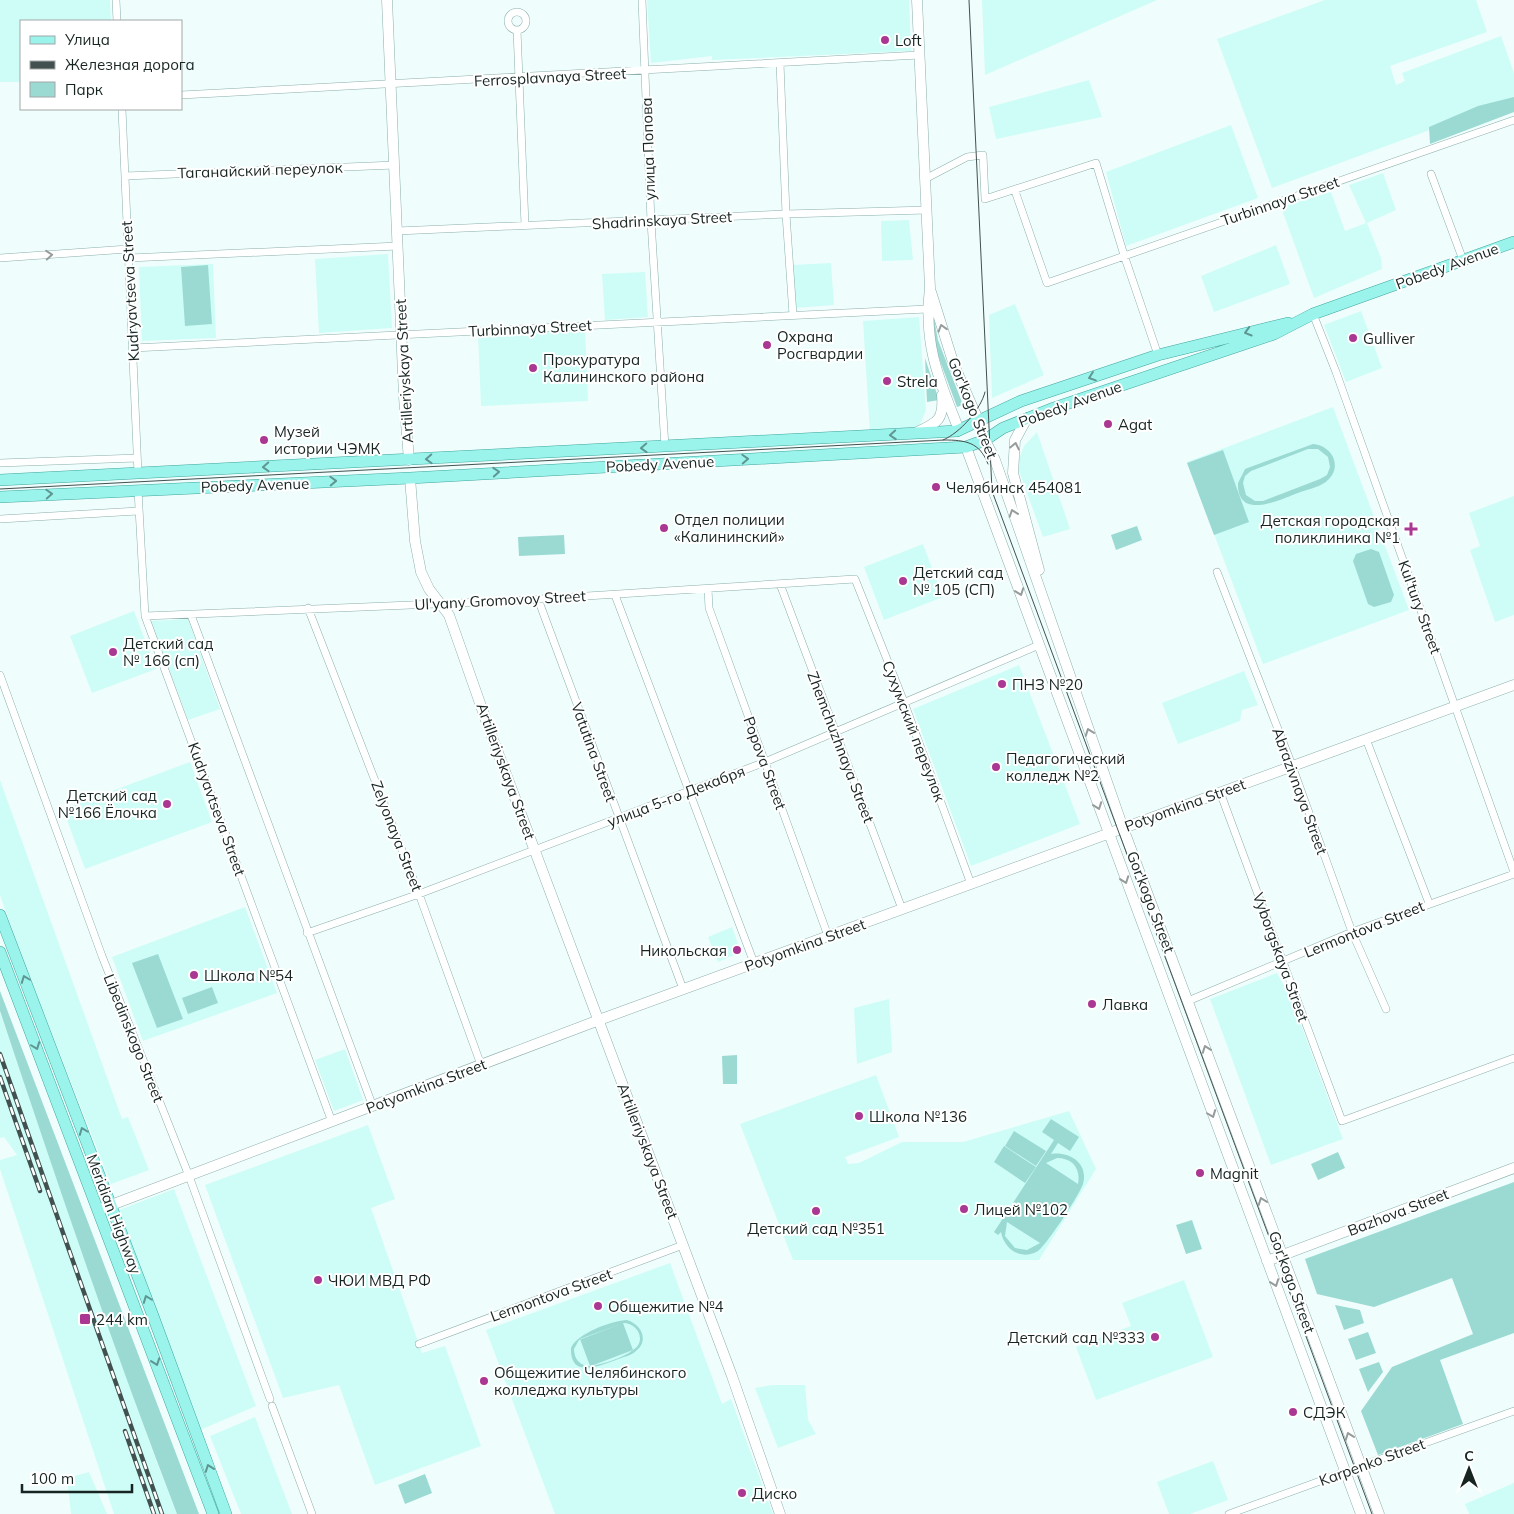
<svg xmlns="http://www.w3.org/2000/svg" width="1514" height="1514" viewBox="0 0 1514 1514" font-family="Mulish,sans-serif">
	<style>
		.built { fill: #cefdf7 }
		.green { fill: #9bdad3; fill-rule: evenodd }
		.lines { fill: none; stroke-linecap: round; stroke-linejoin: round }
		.street-casing { stroke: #8cafab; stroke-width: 8 }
		.secondary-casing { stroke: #8cafab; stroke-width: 11 }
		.primary-casing { stroke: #40a69e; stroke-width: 12 }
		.street { stroke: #fff; stroke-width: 7 }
		.secondary { stroke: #fff; stroke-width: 10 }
		.primary { stroke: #9af4ec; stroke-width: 11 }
		.tram { stroke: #42514f; stroke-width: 1 }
		.rail-casing { stroke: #42514f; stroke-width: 4.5 }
		.rail { stroke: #fff; stroke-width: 2.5; stroke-dasharray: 8; stroke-linecap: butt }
		.oneway { stroke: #969c9c }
		.oneway2 { stroke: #5f9691 }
		.poi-dot { fill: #aa3791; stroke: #fff; stroke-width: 2 }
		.labels { text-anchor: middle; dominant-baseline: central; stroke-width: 4; stroke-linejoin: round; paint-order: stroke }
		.poi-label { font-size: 15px; fill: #162422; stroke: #fff; text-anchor: start }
		.street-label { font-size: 15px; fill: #162422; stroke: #fff }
	</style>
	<rect width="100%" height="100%" fill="#effefc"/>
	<!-- built -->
	<path class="built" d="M 0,0 L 110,0 L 111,21 L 21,21 L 21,82 L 0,82 Z
		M 647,0 L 909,0 L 911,51 L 712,60 L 712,56 L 651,63 Z
		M 982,0 L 1157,0 L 985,75 Z
		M 1325,0 L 1476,0 L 1487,32 L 1390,66 L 1396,85 L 1405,81 L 1402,73 L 1501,36 L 1514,73 L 1514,99 L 1272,188 L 1217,39 Z
		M 1089,80 L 1102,117 L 996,139 L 989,107 Z
		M 1231,125 L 1258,198 L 1126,246 L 1106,172 Z
		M 1383,173 L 1396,210 L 1367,223 L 1381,258 L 1382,269 L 1314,298 L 1281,207 L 1331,192 L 1345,231 L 1366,223 L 1349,185 Z
		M 909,220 L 913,260 L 882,261 L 881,221 Z
		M 1276,245 L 1290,284 L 1214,312 L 1201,276 Z
		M 388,254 L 392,328 L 319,333 L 315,259 Z
		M 831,263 L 834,305 L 795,308 L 792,265 Z
		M 213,264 L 216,338 L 142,341 L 139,267 Z
		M 645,272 L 648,317 L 605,320 L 602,274 Z
		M 1015,304 L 1044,375 L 992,398 L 989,315 Z
		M 1361,311 L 1382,368 L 1346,382 L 1324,325 Z
		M 919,317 L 926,410 L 919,427 L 870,433 L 863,321 Z
		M 585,329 L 588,401 L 481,406 L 478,334 Z
		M 1333,407 L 1409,610 L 1263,664 L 1187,462 Z
		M 1037,432 L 1070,529 L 1043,537 L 1019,471 L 1019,459 L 1024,446 Z
		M 1514,496 L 1514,615 L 1495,622 L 1470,550 L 1480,546 L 1469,513 Z
		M 923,544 L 943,597 L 884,620 L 864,567 Z
		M 134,611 L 156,669 L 92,693 L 70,636 Z
		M 188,619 L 220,709 L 188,720 L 151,621 Z
		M 1019,665 L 1080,824 L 971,866 L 913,709 Z
		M 1244,671 L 1258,705 L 1242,710 L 1240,721 L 1178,744 L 1162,703 Z
		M 190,762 L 212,822 L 85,869 L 63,809 Z
		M 0,780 L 122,1119 L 128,1117 L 149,1170 L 111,1184 L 24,963 L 0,895 Z
		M 245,907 L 277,993 L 143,1041 L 112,957 Z
		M 732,927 L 741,952 L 718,962 L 708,937 Z
		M 1277,973 L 1292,1000 L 1343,1139 L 1271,1165 L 1210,999 Z
		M 889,999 L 892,1052 L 857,1064 L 854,1008 Z
		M 0,1012 L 151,1447 L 177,1514 L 114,1514 L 0,1169 L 0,1160 L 17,1155 L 4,1137 L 0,1138 Z
		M 345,1049 L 363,1100 L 334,1111 L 315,1060 Z
		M 876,1075 L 899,1137 L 845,1157 L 848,1164 L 859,1163 L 902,1142 L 963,1142 L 1069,1111 L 1096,1169 L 1039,1260 L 793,1260 L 740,1124 Z
		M 368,1125 L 395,1199 L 371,1208 L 422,1353 L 445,1346 L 481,1446 L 375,1485 L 339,1385 L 283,1398 L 205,1185 Z
		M 174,1189 L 256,1406 L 200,1430 L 119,1210 Z
		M 670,1263 L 722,1404 L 731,1399 L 773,1514 L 555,1514 L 486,1330 Z
		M 1184,1280 L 1213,1357 L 1096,1400 L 1076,1347 L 1131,1326 L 1122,1303 Z
		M 772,1385 L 805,1385 L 808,1420 L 816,1434 L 778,1448 L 755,1388 Z
		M 255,1417 L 292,1514 L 241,1514 L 210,1436 Z
		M 1213,1461 L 1228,1500 L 1190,1514 L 1169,1514 L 1157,1482 Z
		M 89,1472 L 107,1514 L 71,1514 L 67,1478 Z
		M 1514,1483 L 1514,1514 L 1469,1514 L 1465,1504 Z"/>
	<!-- green -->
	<path class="green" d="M 1514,97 L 1514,112 L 1430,144 L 1429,127 L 1478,106 Z
		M 208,265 L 212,324 L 185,326 L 181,267 Z
		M 931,302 L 938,340 L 963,405 L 957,407 L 933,342 Z
		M 925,358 L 939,400 L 927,402 Z
		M 1313,444 C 1330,445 1343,464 1329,479 C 1322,487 1308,489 1298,493 C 1279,500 1237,521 1238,483 L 1245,469 ZM 1308,449 L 1318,449 L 1328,457 L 1330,467 L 1327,475 L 1320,479 L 1263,501 L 1255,501 L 1246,495 L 1243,483 L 1245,476 L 1251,471 Z
		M 1223,450 L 1249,522 L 1214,535 L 1187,463 Z
		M 1137,526 L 1142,540 L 1116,550 L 1111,535 Z
		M 564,535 L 565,554 L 519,556 L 518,537 Z
		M 1371,549 L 1379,552 L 1394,595 L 1391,602 L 1374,607 L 1368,604 L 1353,561 L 1356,554 Z
		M 158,954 L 183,1019 L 157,1028 L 132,963 Z
		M 212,987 L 218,1003 L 188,1014 L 182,998 Z
		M 0,991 L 199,1514 L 177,1514 C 113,1348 56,1179 0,1011 Z
		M 737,1055 L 737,1084 L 723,1084 L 722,1056 Z
		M 1051,1119 L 1079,1137 L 1070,1151 L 1058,1143 L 1051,1154 C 1069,1151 1089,1163 1083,1184 C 1080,1194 1046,1246 1038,1251 C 1021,1261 1004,1249 1001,1232 L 998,1235 L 994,1232 L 1054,1140 L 1042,1132 ZM 1057,1158 C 1072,1158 1081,1168 1078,1184 L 1046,1163 ZM 1007,1222 L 1040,1243 L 1027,1250 L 1015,1248 L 1005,1236 Z
		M 1014,1131 L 1046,1151 L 1036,1166 L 1005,1146 Z
		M 1004,1146 L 1036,1167 L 1025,1183 L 994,1162 Z
		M 1338,1152 L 1345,1168 L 1318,1180 L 1311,1164 Z
		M 1514,1182 L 1514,1333 L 1440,1360 L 1463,1424 L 1378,1455 L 1361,1411 L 1392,1367 L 1473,1334 L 1452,1278 L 1374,1307 L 1317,1294 L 1305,1259 Z
		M 1192,1220 L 1202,1249 L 1186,1254 L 1176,1225 Z
		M 1335,1305 L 1360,1310 L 1364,1323 L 1344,1330 Z
		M 627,1320 C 641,1324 649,1340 637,1350 C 632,1356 622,1357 616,1360 C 599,1366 570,1379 571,1348 C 576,1334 613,1320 627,1320 ZM 623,1323 C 638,1323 647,1341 633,1350 C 623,1358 603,1364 591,1366 L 633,1350 L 623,1323 L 580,1339 L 590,1366 C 580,1366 574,1359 574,1349 L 579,1340 Z
		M 1368,1332 L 1376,1353 L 1356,1360 L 1348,1339 Z
		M 1379,1362 L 1383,1372 L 1368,1392 L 1359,1369 Z
		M 425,1474 L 432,1493 L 405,1504 L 398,1485 Z"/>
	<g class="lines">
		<defs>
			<path id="street" d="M 116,0 L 117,21
				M 642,0 L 651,221 L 665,447
				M508 21a9 9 0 1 1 18 0a9 9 0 1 1-18 0Z
				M 517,30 L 525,225
				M 780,63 L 786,214 L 793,315
				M 181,95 L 919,55
				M 122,109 L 138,473
				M 1431,174 L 1463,260
				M 125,176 L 395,165
				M 925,179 L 967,157 L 983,155 L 985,199 L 1096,163 L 1124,255 L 1158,355
				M 1015,191 L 1047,283 L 1514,120
				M 397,231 L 786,214 L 927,210
				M 0,258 L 128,249
				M 129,258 L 398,246
				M 1313,314 L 1336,372 L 1514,872
				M 133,348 L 927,309
				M 0,463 L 137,458
				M 138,490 L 145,616 L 332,1122
				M 0,519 L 138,511
				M 1217,572 L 1290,760 L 1352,932 L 1386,1009
				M 780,584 L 902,909
				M 708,589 L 709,608 L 828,936
				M 615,595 L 754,963
				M 538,599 L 683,989
				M 308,608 L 419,894 L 481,1065
				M 191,615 L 373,1107
				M 145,616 L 507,601 L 855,579 L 904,702 L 971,884
				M 0,675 L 102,956 L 189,1176 L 270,1399
				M 1366,739 L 1429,903
				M 1220,792 L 1342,1121 L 1514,1058
				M 307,933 L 419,894 L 765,762 L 1039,645
				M 1188,1001 L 1352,932 L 1514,874
				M 419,1344 L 683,1245
				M 272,1406 L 312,1514
				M 1361,1466 L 1514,1411
				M 1229,1514 L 1345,1472"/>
			<path id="secondary" d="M 387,0 L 404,397 L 409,460
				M 917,0 L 930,288 C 923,344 939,380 959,430
				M 931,292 L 954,365 L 979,422
				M 1027,418 L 1015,440 L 1013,473 L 1039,570
				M 917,432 C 938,423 944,419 942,395
				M 985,440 L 995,460 L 1123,828 L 1379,1514
				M 966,447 L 1361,1514
				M 410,478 L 415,541 L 421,572 L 429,589 L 449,615 L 488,726 L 732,1376 L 780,1514
				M 98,1210 L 599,1020 L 1514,685
				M 1267,1261 L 1514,1168"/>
			<path id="primary" d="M 0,480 L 957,431 L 1021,401 L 1158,355 L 1288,323
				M 0,497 L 410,478 L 966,447 L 985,440 L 1003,428 L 1051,409 L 1274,334 L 1313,314 L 1514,242
				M 0,915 L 153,1316 L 226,1514
				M 0,952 L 213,1514"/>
		</defs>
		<!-- street casing -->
		<use href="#street" class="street-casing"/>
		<!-- secondary casing -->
		<use href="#secondary" class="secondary-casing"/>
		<!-- primary casing -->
		<use href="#primary" class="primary-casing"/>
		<!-- street -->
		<use href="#street" class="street"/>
		<!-- secondary -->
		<use href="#secondary" class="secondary"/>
		<!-- primary -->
		<use href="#primary" class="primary"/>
		<!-- tram -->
		<path class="tram" d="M 969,0 L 992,491 L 1372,1514
			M 943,440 C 960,433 981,409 985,392
			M 0,489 L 944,440 C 965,440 980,442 988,464"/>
		<defs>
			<path id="rail" d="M 0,1054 L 162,1514
				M 0,1077 L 40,1191
				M 125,1431 L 154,1514"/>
		</defs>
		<!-- rail casing -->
		<use href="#rail" class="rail-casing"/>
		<!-- rail -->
		<use href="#rail" class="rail"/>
	</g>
	<!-- one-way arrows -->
	<defs><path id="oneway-chevron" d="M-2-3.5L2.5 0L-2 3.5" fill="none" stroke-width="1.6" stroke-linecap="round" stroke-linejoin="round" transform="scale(1.25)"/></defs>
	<g class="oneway">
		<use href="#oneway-chevron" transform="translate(49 255) rotate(-4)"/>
		<use href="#oneway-chevron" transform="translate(942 328) rotate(-107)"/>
		<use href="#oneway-chevron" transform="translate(1015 446) rotate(-78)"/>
		<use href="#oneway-chevron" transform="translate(1013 513) rotate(-109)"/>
		<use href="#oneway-chevron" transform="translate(1020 592) rotate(70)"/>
		<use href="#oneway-chevron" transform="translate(1089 732) rotate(-110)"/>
		<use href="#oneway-chevron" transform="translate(1098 806) rotate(70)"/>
		<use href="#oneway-chevron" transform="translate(1125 880) rotate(70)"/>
		<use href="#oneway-chevron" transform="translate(1206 1049) rotate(-110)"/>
		<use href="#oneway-chevron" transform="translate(1212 1114) rotate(69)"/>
		<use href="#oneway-chevron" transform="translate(1262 1201) rotate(-110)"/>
		<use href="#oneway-chevron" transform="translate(1275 1283) rotate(70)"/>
		<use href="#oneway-chevron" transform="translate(1349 1436) rotate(-110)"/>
	</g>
	<g class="oneway2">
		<use href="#oneway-chevron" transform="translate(1248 332) rotate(164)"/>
		<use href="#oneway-chevron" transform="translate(1092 377) rotate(161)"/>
		<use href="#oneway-chevron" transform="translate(893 435) rotate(176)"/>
		<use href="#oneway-chevron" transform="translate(644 448) rotate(177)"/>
		<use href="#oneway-chevron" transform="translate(429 459) rotate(177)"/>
		<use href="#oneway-chevron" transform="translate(745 459) rotate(-3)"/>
		<use href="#oneway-chevron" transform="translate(266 467) rotate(177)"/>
		<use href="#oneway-chevron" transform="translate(496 472) rotate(-4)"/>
		<use href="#oneway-chevron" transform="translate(333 481) rotate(-2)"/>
		<use href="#oneway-chevron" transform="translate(49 494) rotate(-3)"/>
		<use href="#oneway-chevron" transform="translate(25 979) rotate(-111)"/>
		<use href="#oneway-chevron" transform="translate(36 1046) rotate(69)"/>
		<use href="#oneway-chevron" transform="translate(83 1131) rotate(-111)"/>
		<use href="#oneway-chevron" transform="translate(147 1299) rotate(-111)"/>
		<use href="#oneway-chevron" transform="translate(156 1362) rotate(70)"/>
		<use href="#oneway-chevron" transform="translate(209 1468) rotate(-110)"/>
	</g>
	<!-- markers -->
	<g class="poi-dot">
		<circle cx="885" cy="40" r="5"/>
		<circle cx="1353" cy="338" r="5"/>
		<circle cx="767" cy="345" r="5"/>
		<circle cx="533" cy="368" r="5"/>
		<circle cx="887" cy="381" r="5"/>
		<circle cx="1108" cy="424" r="5"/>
		<circle cx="264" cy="440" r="5"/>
		<circle cx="936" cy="487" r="5"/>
		<circle cx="664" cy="528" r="5"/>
		<path d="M1408.5 521.5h5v5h5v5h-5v5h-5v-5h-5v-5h5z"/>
		<circle cx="903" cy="581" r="5"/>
		<circle cx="113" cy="652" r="5"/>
		<circle cx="1002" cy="684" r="5"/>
		<circle cx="996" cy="767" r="5"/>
		<circle cx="167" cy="804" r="5"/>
		<circle cx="737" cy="950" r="5"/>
		<circle cx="194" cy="975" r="5"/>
		<circle cx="1092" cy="1004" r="5"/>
		<circle cx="859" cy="1116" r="5"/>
		<circle cx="1200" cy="1173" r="5"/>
		<circle cx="964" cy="1209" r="5"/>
		<circle cx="816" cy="1211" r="5"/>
		<circle cx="318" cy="1280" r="5"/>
		<circle cx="598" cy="1306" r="5"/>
		<rect x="79" y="1313" width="12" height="12" rx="2.5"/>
		<circle cx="1155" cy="1337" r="5"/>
		<circle cx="484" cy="1381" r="5"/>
		<circle cx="1293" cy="1412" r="5"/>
		<circle cx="742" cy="1493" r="5"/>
	</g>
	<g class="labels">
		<!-- poi labels -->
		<g class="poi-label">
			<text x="895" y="40">Loft</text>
			<text x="777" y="336">Охрана<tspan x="777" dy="17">Росгвардии</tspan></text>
			<text x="1363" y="338">Gulliver</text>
			<text x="543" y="359">Прокуратура<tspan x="543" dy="17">Калининского района</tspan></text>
			<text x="897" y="381">Strela</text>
			<text x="1118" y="424">Agat</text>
			<text x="274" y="431">Музей<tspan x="274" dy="17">истории ЧЭМК</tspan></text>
			<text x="946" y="487">Челябинск 454081</text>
			<text x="674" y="519">Отдел полиции<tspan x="674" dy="17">«Калининский»</tspan></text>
			<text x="1400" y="520" text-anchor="end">Детская городская<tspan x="1400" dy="17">поликлиника №1</tspan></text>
			<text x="913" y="572">Детский сад<tspan x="913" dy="17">№ 105 (СП)</tspan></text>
			<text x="123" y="643">Детский сад<tspan x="123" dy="17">№ 166 (сп)</tspan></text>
			<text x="1012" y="684">ПНЗ №20</text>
			<text x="1006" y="758">Педагогический<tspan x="1006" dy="17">колледж №2</tspan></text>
			<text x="157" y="795" text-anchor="end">Детский сад<tspan x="157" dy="17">№166 Ёлочка</tspan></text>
			<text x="727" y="950" text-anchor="end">Никольская</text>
			<text x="204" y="975">Школа №54</text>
			<text x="1102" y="1004">Лавка</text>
			<text x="869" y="1116">Школа №136</text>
			<text x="1210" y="1173">Magnit</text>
			<text x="974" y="1209">Лицей №102</text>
			<text x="816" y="1228" text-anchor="middle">Детский сад №351</text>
			<text x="328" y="1280">ЧЮИ МВД РФ</text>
			<text x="608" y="1306">Общежитие №4</text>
			<text x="96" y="1319">244 km</text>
			<text x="1145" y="1337" text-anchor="end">Детский сад №333</text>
			<text x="494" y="1372">Общежитие Челябинского<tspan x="494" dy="17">колледжа культуры</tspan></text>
			<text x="1303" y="1412">СДЭК</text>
			<text x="752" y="1493">Диско</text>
		</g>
		<!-- street labels -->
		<g class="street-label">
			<text transform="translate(550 77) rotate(-3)">Ferrosplavnaya Street</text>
			<text transform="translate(648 149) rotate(-92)">улица Попова</text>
			<text transform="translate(260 170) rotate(-2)">Таганайский переулок</text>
			<text transform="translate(1280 201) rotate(-19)">Turbinnaya Street</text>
			<text transform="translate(662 220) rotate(-3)">Shadrinskaya Street</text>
			<text transform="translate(1447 266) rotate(-20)">Pobedy Avenue</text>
			<text transform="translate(130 291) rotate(-93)">Kudryavtseva Street</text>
			<text transform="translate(530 328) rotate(-3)">Turbinnaya Street</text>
			<text transform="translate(404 371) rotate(-93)">Artilleriyskaya Street</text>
			<text transform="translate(1070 404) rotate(-20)">Pobedy Avenue</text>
			<text transform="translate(973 408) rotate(68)">Gor'kogo Street</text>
			<text transform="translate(660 464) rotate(-3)">Pobedy Avenue</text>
			<text transform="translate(255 485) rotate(-2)">Pobedy Avenue</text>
			<text transform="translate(500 600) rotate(-3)">Ul'yany Gromovoy Street</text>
			<text transform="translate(1420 607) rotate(70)">Kul'tury Street</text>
			<text transform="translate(914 731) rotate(69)">Сухумский переулок</text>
			<text transform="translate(841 747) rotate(69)">Zhemchuzhnaya Street</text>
			<text transform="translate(594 752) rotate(70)">Vatutina Street</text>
			<text transform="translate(765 763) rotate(70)">Popova Street</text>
			<text transform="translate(506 771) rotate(70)">Artilleriyskaya Street</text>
			<text transform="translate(1300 791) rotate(70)">Abrazivnaya Street</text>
			<text transform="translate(676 796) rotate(-21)">улица 5-го Декабря</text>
			<text transform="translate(1185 805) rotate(-20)">Potyomkina Street</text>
			<text transform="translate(217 809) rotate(70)">Kudryavtseva Street</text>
			<text transform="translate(397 836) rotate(69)">Zelyonaya Street</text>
			<text transform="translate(1151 902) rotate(69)">Gor'kogo Street</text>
			<text transform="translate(1364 929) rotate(-22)">Lermontova Street</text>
			<text transform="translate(805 945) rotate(-20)">Potyomkina Street</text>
			<text transform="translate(1281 957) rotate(70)">Vyborgskaya Street</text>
			<text transform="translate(134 1038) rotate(68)">Libedinskogo Street</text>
			<text transform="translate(426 1086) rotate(-21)">Potyomkina Street</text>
			<text transform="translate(648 1151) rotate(69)">Artilleriyskaya Street</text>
			<text transform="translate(1398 1212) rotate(-21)">Bazhova Street</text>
			<text transform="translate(114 1214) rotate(69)">Meridian Highway</text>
			<text transform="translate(1292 1282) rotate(70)">Gor'kogo Street</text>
			<text transform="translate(551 1295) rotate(-20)">Lermontova Street</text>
			<text transform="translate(1372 1462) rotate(-20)">Karpenko Street</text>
		</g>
	</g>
	<!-- legend -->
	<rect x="20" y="20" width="162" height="90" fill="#ffffff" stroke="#a2a7a7"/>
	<rect x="30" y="36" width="25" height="8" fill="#9af4ec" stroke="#a2a7a7"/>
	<text x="65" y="45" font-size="15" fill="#162422">Улица</text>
	<rect x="30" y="61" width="25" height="8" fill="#42514f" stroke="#a2a7a7"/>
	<text x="65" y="70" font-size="15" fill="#162422">Железная дорога</text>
	<rect x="30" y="82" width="25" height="15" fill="#9bdad3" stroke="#a2a7a7"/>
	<text x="65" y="95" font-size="15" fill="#162422">Парк</text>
	<!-- north arrow -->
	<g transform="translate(1469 1469)" stroke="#ffffff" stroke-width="4" paint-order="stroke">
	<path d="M0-4L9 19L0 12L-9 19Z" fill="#162422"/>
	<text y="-8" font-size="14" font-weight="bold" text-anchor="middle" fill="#162422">С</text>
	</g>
	<!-- scale -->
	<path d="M22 1484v8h110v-8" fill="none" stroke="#162422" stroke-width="2.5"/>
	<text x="30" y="1484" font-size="15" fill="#162422" stroke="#ffffff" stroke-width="4" paint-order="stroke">100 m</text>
</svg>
